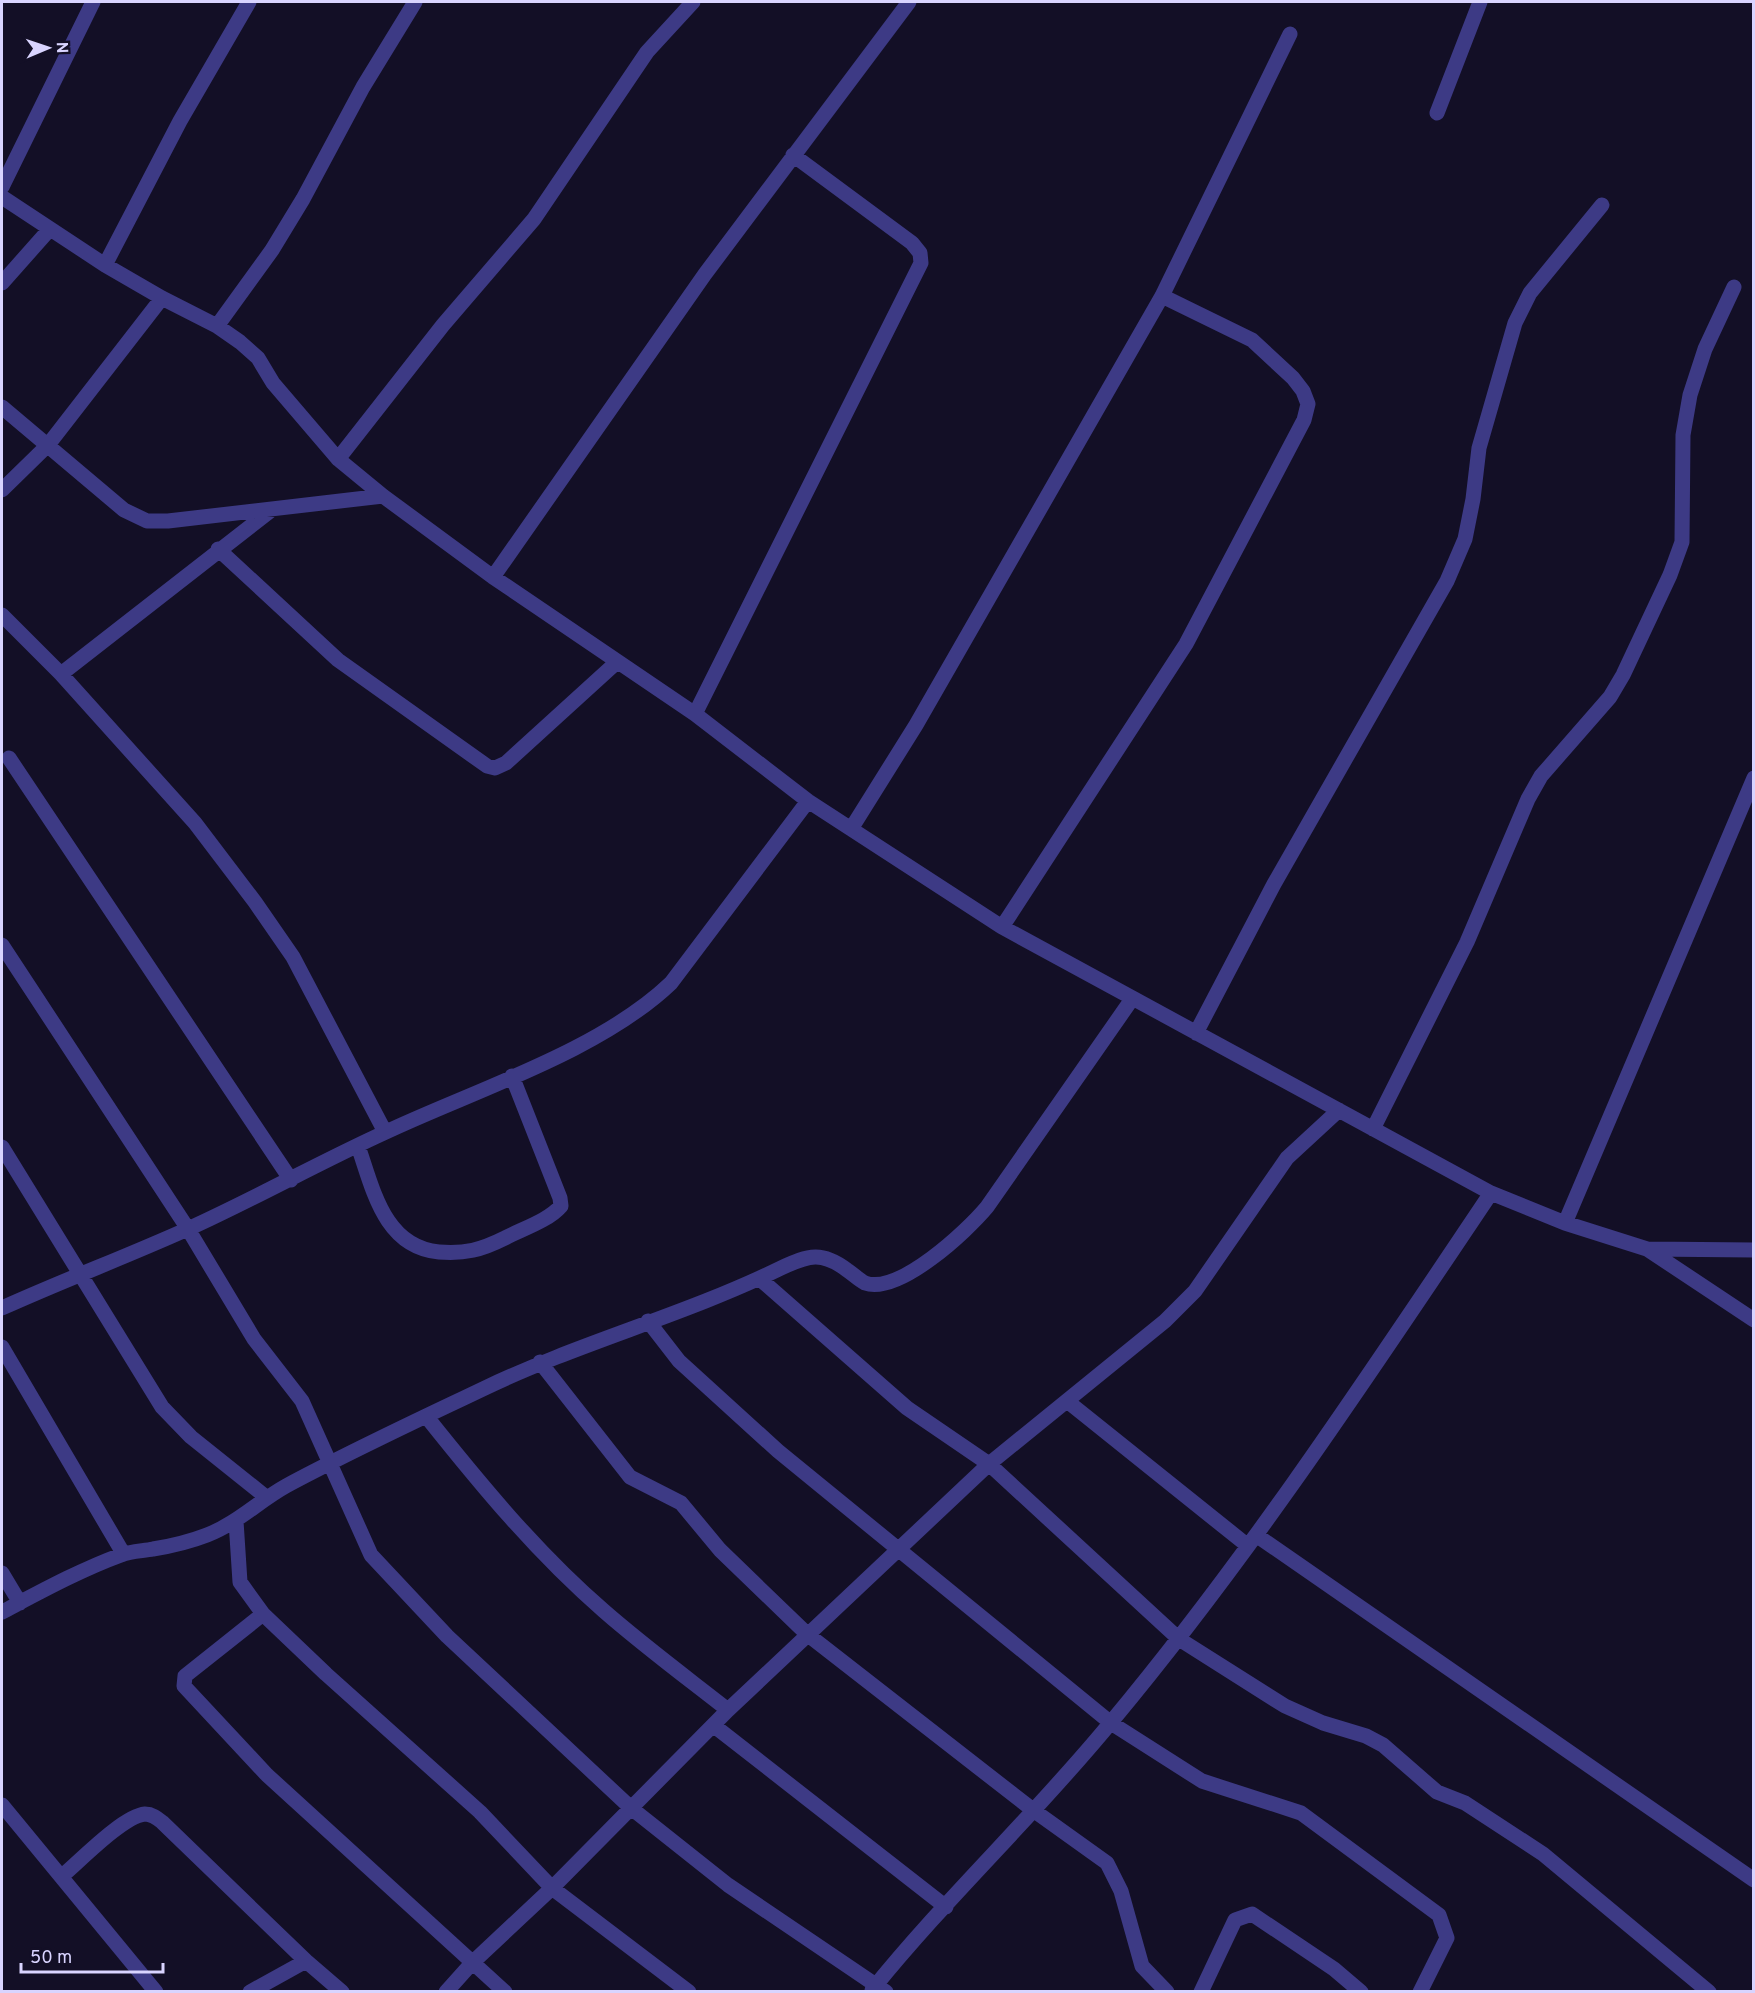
<svg xmlns="http://www.w3.org/2000/svg" width="1755" height="1993" viewBox="0 0 1755 1993" font-family="Overpass,sans-serif">
	<style>
		.lines { fill: none; stroke-linecap: round; stroke-linejoin: round }
		.street { stroke: #3d3a85; stroke-width: 15 }
	</style>
	<rect width="100%" height="100%" fill="#130f26"/>
	<g class="lines">
		<!-- street -->
		<path class="street" d="M 1437,113 L 1480,2
			M 2,187 L 93,2
			M 2,197 L 105,265 L 162,298 L 217,326 L 240,342 L 258,358 L 273,383 L 338,459 L 383,496 L 493,577 L 695,714 L 808,801 L 1002,927 L 1491,1193 L 1565,1223 L 1647,1249 L 1754,1250
			M 105,265 L 180,121 L 249,2
			M 2,283 L 49,230
			M 217,326 L 272,250 L 303,199 L 363,87 L 415,2
			M 2,407 L 124,510 L 147,521 L 168,521 L 383,496
			M 338,459 L 443,325 L 534,219 L 647,52 L 693,2
			M 2,490 L 48,445 L 162,298
			M 218,549 L 338,660 L 487,766 L 495,768 L 506,763 L 617,662
			M 493,577 L 705,274 L 909,2
			M 2,615 L 61,674 L 195,823 L 255,902 L 293,957 L 385,1132
			M 61,674 L 270,511
			M 695,714 L 921,263 L 920,253 L 912,243 L 793,155
			M 9,758 L 291,1180
			M 851,829 L 916,725 L 1162,296 L 1290,34
			M 1002,927 L 1186,644 L 1304,420 L 1308,404 L 1303,391 L 1293,378 L 1252,340 L 1162,296
			M 2,945 L 188,1229 L 254,1339 L 302,1401 L 371,1555 L 447,1636 L 631,1808 L 728,1885 L 886,1992
			M 1196,1033 L 1274,884 L 1447,581 L 1465,539 L 1473,499 L 1479,448 L 1515,323 L 1530,293 L 1602,205
			M 1373,1129 L 1467,942 L 1528,799 L 1541,776 L 1610,697 L 1623,675 L 1670,575 L 1682,542 L 1683,435 L 1690,395 L 1705,349 L 1734,287
			M 358,1146 C 373,1189 384,1247 439,1252 C 465,1254 481,1250 505,1238 C 522,1229 548,1221 561,1206 L 560,1198 L 512,1076
			M 2,1147 L 162,1407 L 191,1437 L 266,1497
			M 1565,1223 L 1754,778
			M 1647,1249 L 1754,1320
			M 760,1279 L 907,1408 L 989,1464 L 1179,1639 L 1285,1706 L 1323,1723 L 1366,1736 L 1383,1745 L 1437,1792 L 1465,1803 L 1543,1854 L 1709,1992
			M 2,1308 C 64,1280 128,1256 190,1228 C 256,1198 320,1162 386,1132 C 475,1090 600,1051 671,983 L 808,801
			M 648,1321 L 679,1361 L 778,1451 L 1111,1723 L 1202,1781 L 1301,1813 L 1439,1915 L 1447,1938 L 1420,1992
			M 2,1347 L 123,1553
			M 540,1362 L 630,1477 L 681,1503 L 720,1550 L 807,1634 L 1033,1810 L 1107,1863 L 1121,1891 L 1142,1966 L 1167,1992
			M 1067,1401 L 1248,1546
			M 426,1416 C 481,1485 537,1553 604,1611 C 644,1646 686,1677 728,1710
			M 236,1521 L 240,1582 L 263,1614 L 326,1674 L 480,1812 L 552,1888 L 689,1992
			M 1256,1535 L 1754,1880
			M 2,1573 L 20,1603
			M 2,1612 C 40,1592 80,1570 121,1555 C 131,1551 143,1551 153,1549 C 172,1546 189,1542 207,1535 C 236,1524 259,1501 286,1486 C 351,1451 418,1420 485,1388 C 581,1342 685,1315 781,1268 C 809,1255 822,1251 847,1270 C 853,1274 859,1280 865,1283 C 899,1295 967,1231 987,1207 L 1132,999
			M 263,1614 L 185,1676 L 184,1686 L 267,1775 L 505,1992
			M 713,1725 L 946,1907
			M 2,1805 L 156,1992
			M 62,1876 C 80,1861 123,1816 145,1814 C 152,1814 157,1818 162,1822 L 306,1961 L 342,1992
			M 872,1990 C 947,1897 1036,1814 1112,1721 C 1251,1554 1370,1373 1491,1193
			M 250,1992 L 306,1961
			M 446,1992 L 472,1963 L 552,1888 L 728,1710 L 989,1464 L 1165,1321 L 1195,1291 L 1287,1158 L 1339,1110
			M 1201,1992 L 1235,1920 L 1252,1914 L 1334,1969 L 1361,1992"/>
	</g>
	<!-- border -->
	<rect width="1755" height="1993" fill="none" stroke="#d9d4ff" stroke-width="6"/>
	<!-- north arrow -->
	<g transform="translate(48 48) rotate(88)" stroke="#130f26" stroke-width="4.5" paint-order="stroke">
	<path d="M0-4.5L10 22L0 15L-10 22Z" fill="#d9d4ff"/>
	<text y="-9" font-size="16" font-weight="bold" text-anchor="middle" fill="#d9d4ff">N</text>
	</g>
	<!-- scale -->
	<path d="M21 1963v9h142v-9" fill="none" stroke="#d9d4ff" stroke-width="3"/>
	<text x="30" y="1963" font-size="18" fill="#d9d4ff" stroke="#130f26" stroke-width="4.5" paint-order="stroke">50 m</text>
</svg>
